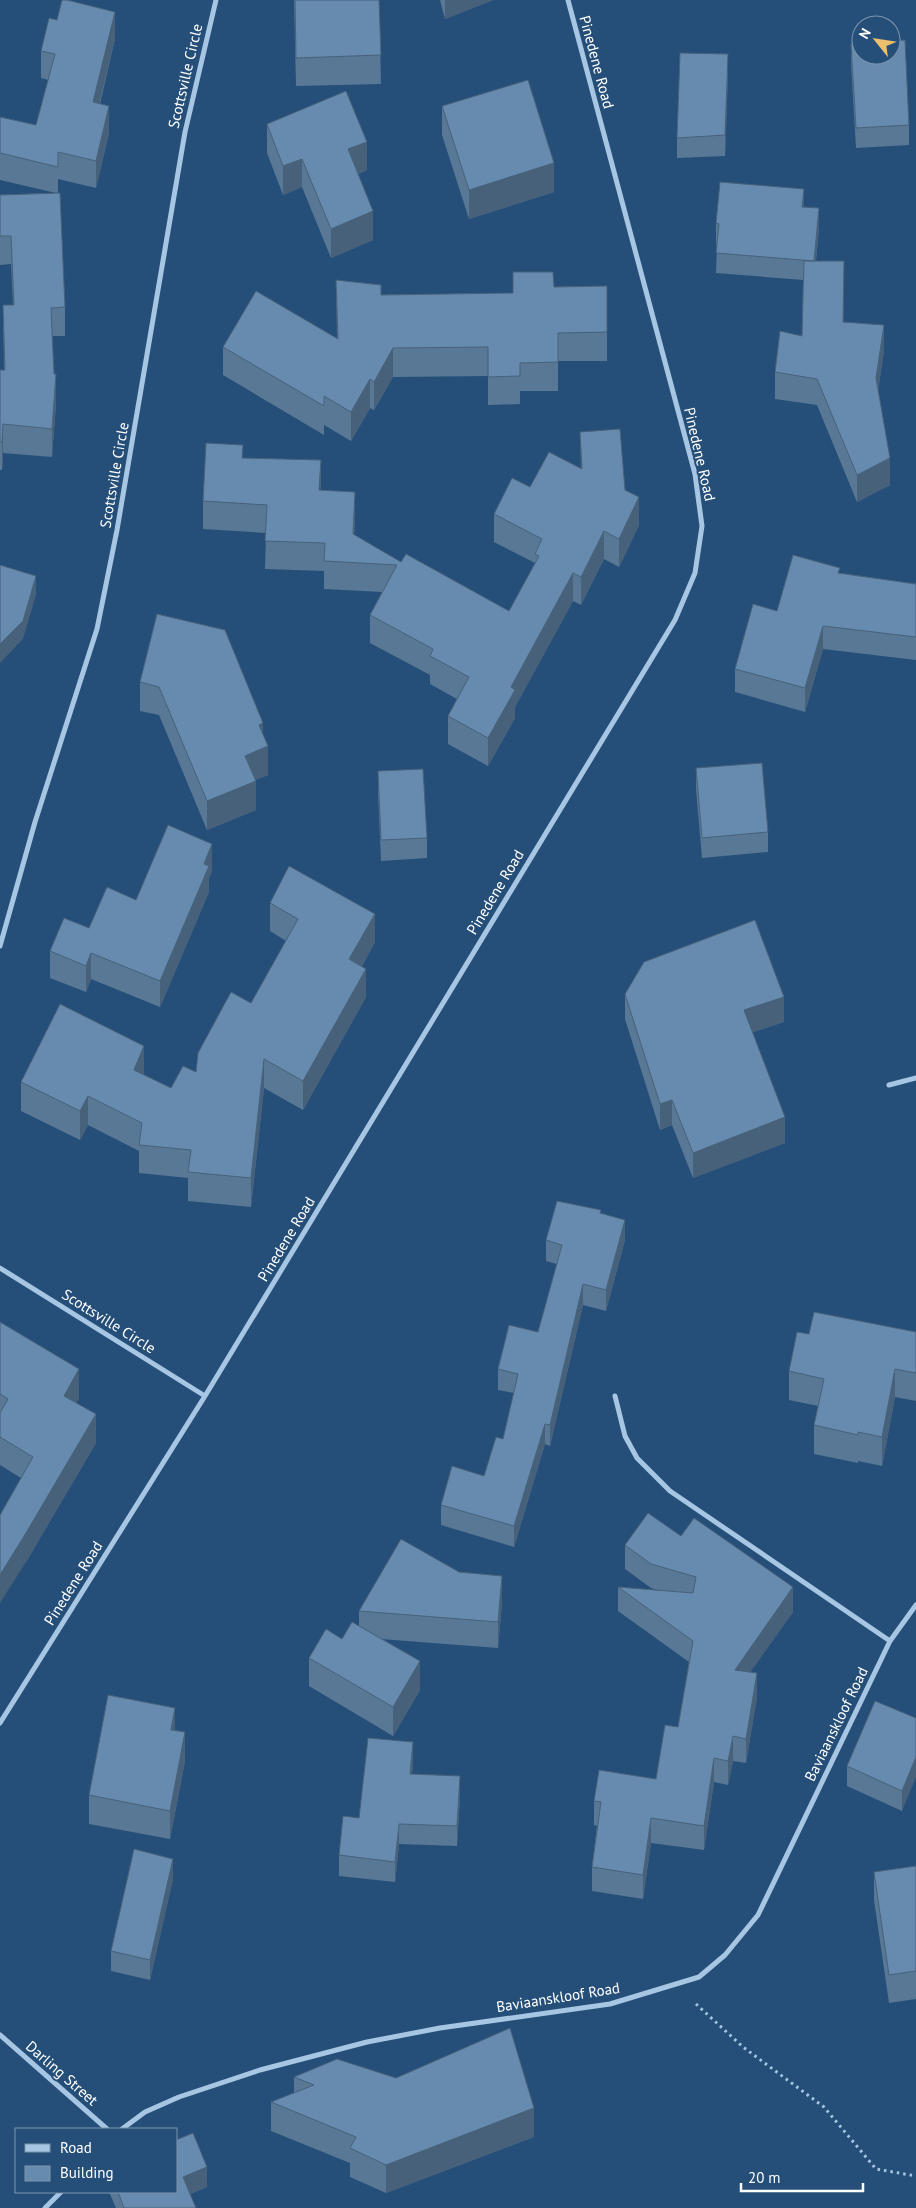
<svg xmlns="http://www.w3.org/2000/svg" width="916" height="2208" viewBox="0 0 916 2208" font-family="'PT Sans',sans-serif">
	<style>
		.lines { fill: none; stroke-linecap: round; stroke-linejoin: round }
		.path { stroke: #a7c6e3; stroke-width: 3; stroke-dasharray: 2.5 4; stroke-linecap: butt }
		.minor { stroke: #a7c6e3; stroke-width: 5 }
		.wall { fill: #587896 }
		.shaded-wall { fill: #47617a }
		.building { fill: #668bae; stroke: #47617a }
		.labels { text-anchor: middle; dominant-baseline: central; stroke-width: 4; stroke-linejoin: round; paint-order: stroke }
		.street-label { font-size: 15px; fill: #fff; stroke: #254f78 }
	</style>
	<rect width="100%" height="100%" fill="#254f78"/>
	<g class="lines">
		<!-- path -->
		<path class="path" d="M 696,2004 L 743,2047 L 824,2107 L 876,2169 L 916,2176"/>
		<!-- minor -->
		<path class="minor" d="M 0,946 L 35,822 L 97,629 L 117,530 L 185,132 L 216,0
			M 889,1085 L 916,1078
			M 0,1268 L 205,1396
			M 615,1396 L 625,1436 L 637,1458 L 670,1491 L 890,1641
			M 0,1723 L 205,1396 L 675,620 L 695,573 L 702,526 L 695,474 L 568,0
			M 0,2035 L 107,2129
			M 122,2129 L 145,2112 L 179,2097 L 260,2070 L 367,2042 L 440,2028 L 610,2004 L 699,1977 L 725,1955 L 758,1915 L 890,1641 L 916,1605
			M 45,2208 L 61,2192"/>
	</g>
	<!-- wall -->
	<path class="wall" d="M 294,0 L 379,0 L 381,84 L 296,86 Z
		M 440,0 L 493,0 L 445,19 Z
		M 115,39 L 100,104 L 109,133 L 96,188 L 58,179 L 58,193 L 65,307 L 65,336 L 52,336 L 54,374 L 56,403 L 52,457 L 3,453 L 2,470 L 0,470 L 0,370 L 4,370 L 3,305 L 13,305 L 11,264 L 0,265 L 0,195 L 56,193 L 0,180 L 0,117 L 36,125 L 48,80 L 41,78 L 41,51 Z
		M 851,44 L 909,125 L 909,145 L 856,148 L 851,64 Z
		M 728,75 L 725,156 L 677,158 L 677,138 Z
		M 442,106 L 554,192 L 469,219 L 442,135 Z
		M 267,124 L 367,170 L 358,174 L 373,240 L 331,258 L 302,187 L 283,195 L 267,153 Z
		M 716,223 L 819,228 L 816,261 L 844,288 L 843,322 L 884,351 L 878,390 L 890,485 L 857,502 L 817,405 L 775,399 L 775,372 L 802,336 L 803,280 L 716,273 L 717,244 L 716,244 Z
		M 336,280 L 381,295 L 513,293 L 554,287 L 607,286 L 607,361 L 558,361 L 558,391 L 520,391 L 520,404 L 488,405 L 488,376 L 393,377 L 374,410 L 370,408 L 351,441 L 324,425 L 324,435 L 223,375 L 223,347 L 337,338 Z
		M 580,432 L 625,490 L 639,525 L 619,567 L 604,559 L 581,605 L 573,601 L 515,707 L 515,718 L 488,766 L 448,744 L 448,716 L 457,699 L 430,684 L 430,675 L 370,643 L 370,615 L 382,592 L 324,589 L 324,571 L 265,569 L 266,533 L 203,529 L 203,501 L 243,458 L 321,490 L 355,520 L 354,535 L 401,562 L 509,611 L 535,563 L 494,542 L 494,514 L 530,487 L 581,468 Z
		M 840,573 L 916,584 L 916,660 L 823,649 L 805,712 L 735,692 L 735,669 Z
		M 157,614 L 263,734 L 268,775 L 255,780 L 256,810 L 207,830 L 159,715 L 140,711 L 140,682 Z
		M 696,768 L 768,832 L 768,852 L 702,858 L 696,789 Z
		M 378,771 L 427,838 L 427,858 L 381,861 L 378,792 Z
		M 212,871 L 209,878 L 209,892 L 160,1007 L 91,979 L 86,992 L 50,978 L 50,951 L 136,900 Z
		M 270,903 L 375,942 L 362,966 L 366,997 L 303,1110 L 264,1088 L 251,1207 L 188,1201 L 188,1178 L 139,1173 L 139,1151 L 88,1125 L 80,1140 L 21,1111 L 21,1082 L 144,1075 L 171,1088 L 196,1072 L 251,1003 L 286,941 L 270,931 Z
		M 625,994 L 784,1022 L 753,1032 L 785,1143 L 693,1178 L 672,1125 L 660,1130 L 625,1019 Z
		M 601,1213 L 625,1240 L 606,1311 L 583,1305 L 550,1446 L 545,1444 L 514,1547 L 441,1525 L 441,1505 L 484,1476 L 503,1439 L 514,1393 L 498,1390 L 498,1369 L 538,1332 L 557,1264 L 546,1261 L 546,1240 Z
		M 0,1322 L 79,1398 L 76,1403 L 96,1443 L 26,1562 L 21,1478 L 0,1465 Z
		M 916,1332 L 916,1401 L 895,1397 L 882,1466 L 858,1461 L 858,1463 L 814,1454 L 814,1425 L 818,1406 L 789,1400 L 789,1371 L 809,1334 Z
		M 681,1536 L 793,1612 L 750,1672 L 757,1697 L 746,1763 L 733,1761 L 728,1785 L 714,1782 L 704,1850 L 651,1843 L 643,1899 L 592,1891 L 592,1867 L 597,1826 L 594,1825 L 594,1801 L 656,1779 L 678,1727 L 689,1662 L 618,1611 L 618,1587 L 661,1591 L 651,1588 L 625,1569 L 625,1545 Z
		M 502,1602 L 498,1648 L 381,1639 L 420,1690 L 393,1736 L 309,1686 L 309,1658 L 342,1639 L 359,1626 L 359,1611 Z
		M 916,1718 L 902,1811 L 847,1786 L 847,1766 Z
		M 175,1731 L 185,1761 L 170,1839 L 89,1824 L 89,1795 Z
		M 413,1763 L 412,1774 L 460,1796 L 457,1846 L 399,1844 L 395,1882 L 339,1876 L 339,1855 L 359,1818 Z
		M 916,1866 L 916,1999 L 889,2003 L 874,1900 L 874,1872 Z
		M 173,1879 L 150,1980 L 111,1971 L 111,1951 Z
		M 294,2077 L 534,2137 L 386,2193 L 350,2177 L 350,2163 L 271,2131 L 271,2102 L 294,2093 Z
		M 207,2187 L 190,2194 L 196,2208 L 116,2208 L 109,2192 L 176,2192 Z"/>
	<!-- shaded-wall -->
	<path class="shaded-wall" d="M 445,0 L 493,0 L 445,19 Z
		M 115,12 L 115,39 L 93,129 L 93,102 Z
		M 728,54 L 728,75 L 725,156 L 725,135 Z
		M 109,106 L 109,133 L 96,188 L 96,161 Z
		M 367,142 L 367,170 L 348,178 L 348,149 Z
		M 302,159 L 302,187 L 283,195 L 283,166 Z
		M 554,163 L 554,192 L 469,219 L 469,190 Z
		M 804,189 L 804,209 L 802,207 Z
		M 819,208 L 819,228 L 814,281 L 814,261 Z
		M 373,211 L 373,240 L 331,258 L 331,229 Z
		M 844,261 L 844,288 L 843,349 L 843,322 Z
		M 884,325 L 884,351 L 876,405 L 876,378 Z
		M 393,348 L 393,377 L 374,410 L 374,382 Z
		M 56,374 L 56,403 L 52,457 L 52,429 Z
		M 370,379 L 370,408 L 351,441 L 351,412 Z
		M 3,424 L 3,453 L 2,470 L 2,442 Z
		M 890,458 L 890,485 L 857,502 L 857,475 Z
		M 321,460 L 321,488 L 319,518 L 319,490 Z
		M 355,492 L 355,520 L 353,562 L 353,534 Z
		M 639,497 L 639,525 L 619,567 L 619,539 Z
		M 604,531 L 604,559 L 581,605 L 581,577 Z
		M 573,573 L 573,601 L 515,707 L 515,718 L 488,766 L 488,738 L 511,687 Z
		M 36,576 L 36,595 L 23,639 L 0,663 L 0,644 Z
		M 823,626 L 823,649 L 805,712 L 805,688 Z
		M 263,723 L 263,748 L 268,746 L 268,775 L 245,784 L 245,756 L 259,725 Z
		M 256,781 L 256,810 L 207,830 L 207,801 Z
		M 212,844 L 212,871 L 209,878 L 209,892 L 160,1007 L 160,981 L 204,864 Z
		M 375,914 L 375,942 L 349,988 L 349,959 Z
		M 91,953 L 91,979 L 86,992 L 86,966 Z
		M 366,969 L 366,997 L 303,1110 L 303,1081 Z
		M 784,997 L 784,1022 L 744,1035 L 744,1010 Z
		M 144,1046 L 144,1075 L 134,1070 Z
		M 264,1059 L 264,1088 L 251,1207 L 251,1178 Z
		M 88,1096 L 88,1125 L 80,1140 L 80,1111 Z
		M 672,1100 L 672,1125 L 660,1130 L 660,1104 Z
		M 785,1117 L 785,1143 L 693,1178 L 693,1153 Z
		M 625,1220 L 625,1240 L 606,1311 L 606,1290 Z
		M 583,1284 L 583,1305 L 550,1446 L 550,1425 Z
		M 79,1369 L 79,1398 L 64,1424 L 64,1396 Z
		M 895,1369 L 895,1397 L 882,1466 L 882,1437 Z
		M 96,1414 L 96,1443 L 26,1562 L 0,1603 L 0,1575 Z
		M 545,1424 L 545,1444 L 514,1547 L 514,1526 Z
		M 502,1576 L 502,1602 L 498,1648 L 498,1622 Z
		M 793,1587 L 793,1612 L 735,1694 L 735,1670 Z
		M 420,1661 L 420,1690 L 393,1736 L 393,1707 Z
		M 757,1673 L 757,1697 L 746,1763 L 746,1739 Z
		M 175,1708 L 175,1736 L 171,1730 Z
		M 185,1732 L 185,1761 L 170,1839 L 170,1811 Z
		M 733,1736 L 733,1761 L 728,1785 L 728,1761 Z
		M 413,1742 L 413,1763 L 410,1794 L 410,1774 Z
		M 916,1757 L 916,1777 L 902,1811 L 902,1791 Z
		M 714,1758 L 714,1782 L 704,1850 L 704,1826 Z
		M 460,1776 L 460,1796 L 457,1846 L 457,1826 Z
		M 651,1818 L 651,1843 L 643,1899 L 643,1875 Z
		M 399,1824 L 399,1844 L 395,1882 L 395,1862 Z
		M 173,1859 L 173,1879 L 150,1980 L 150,1960 Z
		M 534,2108 L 534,2137 L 386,2193 L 386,2165 Z
		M 207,2167 L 207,2187 L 183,2197 L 183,2177 Z"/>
	<!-- building -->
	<path class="building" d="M 62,0 L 67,0 L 115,12 L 93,102 L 109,106 L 96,161 L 58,152 L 58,167 L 0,153 L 0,117 L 36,125 L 55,54 L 41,51 L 49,18 L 57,20 Z
		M 295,0 L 379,0 L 381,55 L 296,58 Z
		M 905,40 L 909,125 L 856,128 L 851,44 L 861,43 L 861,55 L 891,55 L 891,41 Z
		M 680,53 L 728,54 L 725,135 L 677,138 Z
		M 528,80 L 554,163 L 469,190 L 442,106 Z
		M 346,91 L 367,142 L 348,149 L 373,211 L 331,229 L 302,159 L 283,166 L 267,124 Z
		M 720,182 L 804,189 L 802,207 L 819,208 L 814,261 L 716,253 L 719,224 L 716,223 Z
		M 60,193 L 65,307 L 51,308 L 54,374 L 56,374 L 52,429 L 3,424 L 2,442 L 0,442 L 0,370 L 5,370 L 3,305 L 14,305 L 11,236 L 0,236 L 0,195 Z
		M 804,261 L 844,261 L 843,322 L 884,325 L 876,378 L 890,458 L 857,475 L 817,379 L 775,372 L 780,331 L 802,336 Z
		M 513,272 L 553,272 L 554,287 L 607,286 L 607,332 L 558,333 L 558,362 L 520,363 L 520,376 L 488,377 L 488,347 L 393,348 L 374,382 L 370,379 L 351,412 L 324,396 L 324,406 L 223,347 L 256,291 L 338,339 L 336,280 L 381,285 L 381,295 L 513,293 Z
		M 620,429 L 625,490 L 639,497 L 619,539 L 604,531 L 581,577 L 573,573 L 511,687 L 515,690 L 488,738 L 448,716 L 469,677 L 430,656 L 433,649 L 370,615 L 397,565 L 324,561 L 325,543 L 265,541 L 267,505 L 203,501 L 206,443 L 243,445 L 242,458 L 321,460 L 319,490 L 355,492 L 353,534 L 401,562 L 406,554 L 509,611 L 539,556 L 535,554 L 542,539 L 494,514 L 512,478 L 530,487 L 549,452 L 582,469 L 580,432 Z
		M 793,555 L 840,568 L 838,573 L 916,584 L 916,637 L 823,626 L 805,688 L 735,669 L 753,604 L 777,611 Z
		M 0,565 L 36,576 L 23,621 L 0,644 Z
		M 157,614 L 225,630 L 263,723 L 259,725 L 268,746 L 245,756 L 256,781 L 207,801 L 159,687 L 140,682 Z
		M 762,763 L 768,832 L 702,838 L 696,768 Z
		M 423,769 L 427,838 L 381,840 L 378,771 Z
		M 168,825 L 212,844 L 204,864 L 209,866 L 160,981 L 91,953 L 86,966 L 50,951 L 64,918 L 89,928 L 107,887 L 136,900 Z
		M 289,866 L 375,914 L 349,959 L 366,969 L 303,1081 L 264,1059 L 251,1178 L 188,1172 L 191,1150 L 139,1145 L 142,1123 L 88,1096 L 80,1111 L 21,1082 L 60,1004 L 144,1046 L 134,1070 L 171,1088 L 183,1066 L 196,1072 L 198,1053 L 231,992 L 251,1003 L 298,919 L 270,903 Z
		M 755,920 L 784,997 L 744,1010 L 785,1117 L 693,1153 L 672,1100 L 660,1104 L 625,994 L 644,962 Z
		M 557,1201 L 601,1210 L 600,1213 L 625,1220 L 606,1290 L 583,1284 L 550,1425 L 545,1424 L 514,1526 L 441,1505 L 452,1466 L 484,1476 L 496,1437 L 503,1439 L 518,1374 L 498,1369 L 509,1325 L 538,1332 L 562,1245 L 546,1240 Z
		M 814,1312 L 916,1332 L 916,1373 L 895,1369 L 882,1437 L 858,1432 L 858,1435 L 814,1425 L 824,1379 L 789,1371 L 797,1332 L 809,1334 Z
		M 0,1322 L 79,1369 L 64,1396 L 96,1414 L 26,1533 L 0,1575 L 0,1515 L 33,1457 L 0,1437 L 0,1413 L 8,1399 L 0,1394 Z
		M 648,1513 L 681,1536 L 694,1518 L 793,1587 L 735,1670 L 757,1673 L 746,1739 L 733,1736 L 728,1761 L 714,1758 L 704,1826 L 651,1818 L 643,1875 L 592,1867 L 601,1802 L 594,1801 L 599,1770 L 656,1779 L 665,1725 L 678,1727 L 693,1641 L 618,1587 L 693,1593 L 696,1577 L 651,1564 L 625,1545 Z
		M 401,1539 L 459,1572 L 502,1576 L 498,1622 L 359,1611 Z
		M 352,1622 L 420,1661 L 393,1707 L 309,1658 L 326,1629 L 342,1639 Z
		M 108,1695 L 175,1708 L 171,1730 L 185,1732 L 170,1811 L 89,1795 Z
		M 875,1701 L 916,1718 L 916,1757 L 902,1791 L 847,1766 Z
		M 368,1738 L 413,1742 L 410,1774 L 460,1776 L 457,1826 L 399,1824 L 395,1862 L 339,1855 L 343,1816 L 359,1818 Z
		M 134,1849 L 173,1859 L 150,1960 L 111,1951 Z
		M 916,1866 L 916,1971 L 889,1975 L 874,1872 Z
		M 510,2028 L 534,2108 L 386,2165 L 350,2148 L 356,2137 L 271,2102 L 314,2085 L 294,2077 L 337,2059 L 396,2078 Z
		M 193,2133 L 207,2167 L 183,2177 L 196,2208 L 124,2208 L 118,2192 L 176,2192 L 176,2140 Z"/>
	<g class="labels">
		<!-- street labels -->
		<g class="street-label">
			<text transform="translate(597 62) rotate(75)">Pinedene Road</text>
			<text transform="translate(185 76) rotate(-77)">Scottsville Circle</text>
			<text transform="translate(700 454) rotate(77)">Pinedene Road</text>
			<text transform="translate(114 475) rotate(-80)">Scottsville Circle</text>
			<text transform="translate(495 892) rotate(-59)">Pinedene Road</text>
			<text transform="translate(286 1239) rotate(-59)">Pinedene Road</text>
			<text transform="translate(109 1321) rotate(32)">Scottsville Circle</text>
			<text transform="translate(73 1583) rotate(-58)">Pinedene Road</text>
			<text transform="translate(836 1724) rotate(-64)">Baviaanskloof Road</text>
			<text transform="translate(558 1997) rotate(-9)">Baviaanskloof Road</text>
			<text transform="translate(62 2073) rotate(41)">Darling Street</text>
		</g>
	</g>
	<!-- legend -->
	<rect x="15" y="2128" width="162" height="65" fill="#254f78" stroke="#7c95ae"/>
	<rect x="25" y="2144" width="25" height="8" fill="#a7c6e3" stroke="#7c95ae"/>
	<text x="60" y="2153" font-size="15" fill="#ffffff">Road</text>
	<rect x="25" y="2166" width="25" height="15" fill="#668bae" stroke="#7c95ae"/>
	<text x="60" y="2178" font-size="15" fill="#ffffff">Building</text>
	<!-- north arrow -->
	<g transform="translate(876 40) rotate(300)"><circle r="24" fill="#254f78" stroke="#7c95ae"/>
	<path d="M0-4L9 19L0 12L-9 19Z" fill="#ecbf6c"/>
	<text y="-8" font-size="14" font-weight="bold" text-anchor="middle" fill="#ffffff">N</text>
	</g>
	<!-- scale -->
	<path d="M741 2183v8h122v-8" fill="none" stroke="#ffffff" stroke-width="2.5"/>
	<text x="748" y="2183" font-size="15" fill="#ffffff" stroke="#254f78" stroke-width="4" paint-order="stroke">20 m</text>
</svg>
